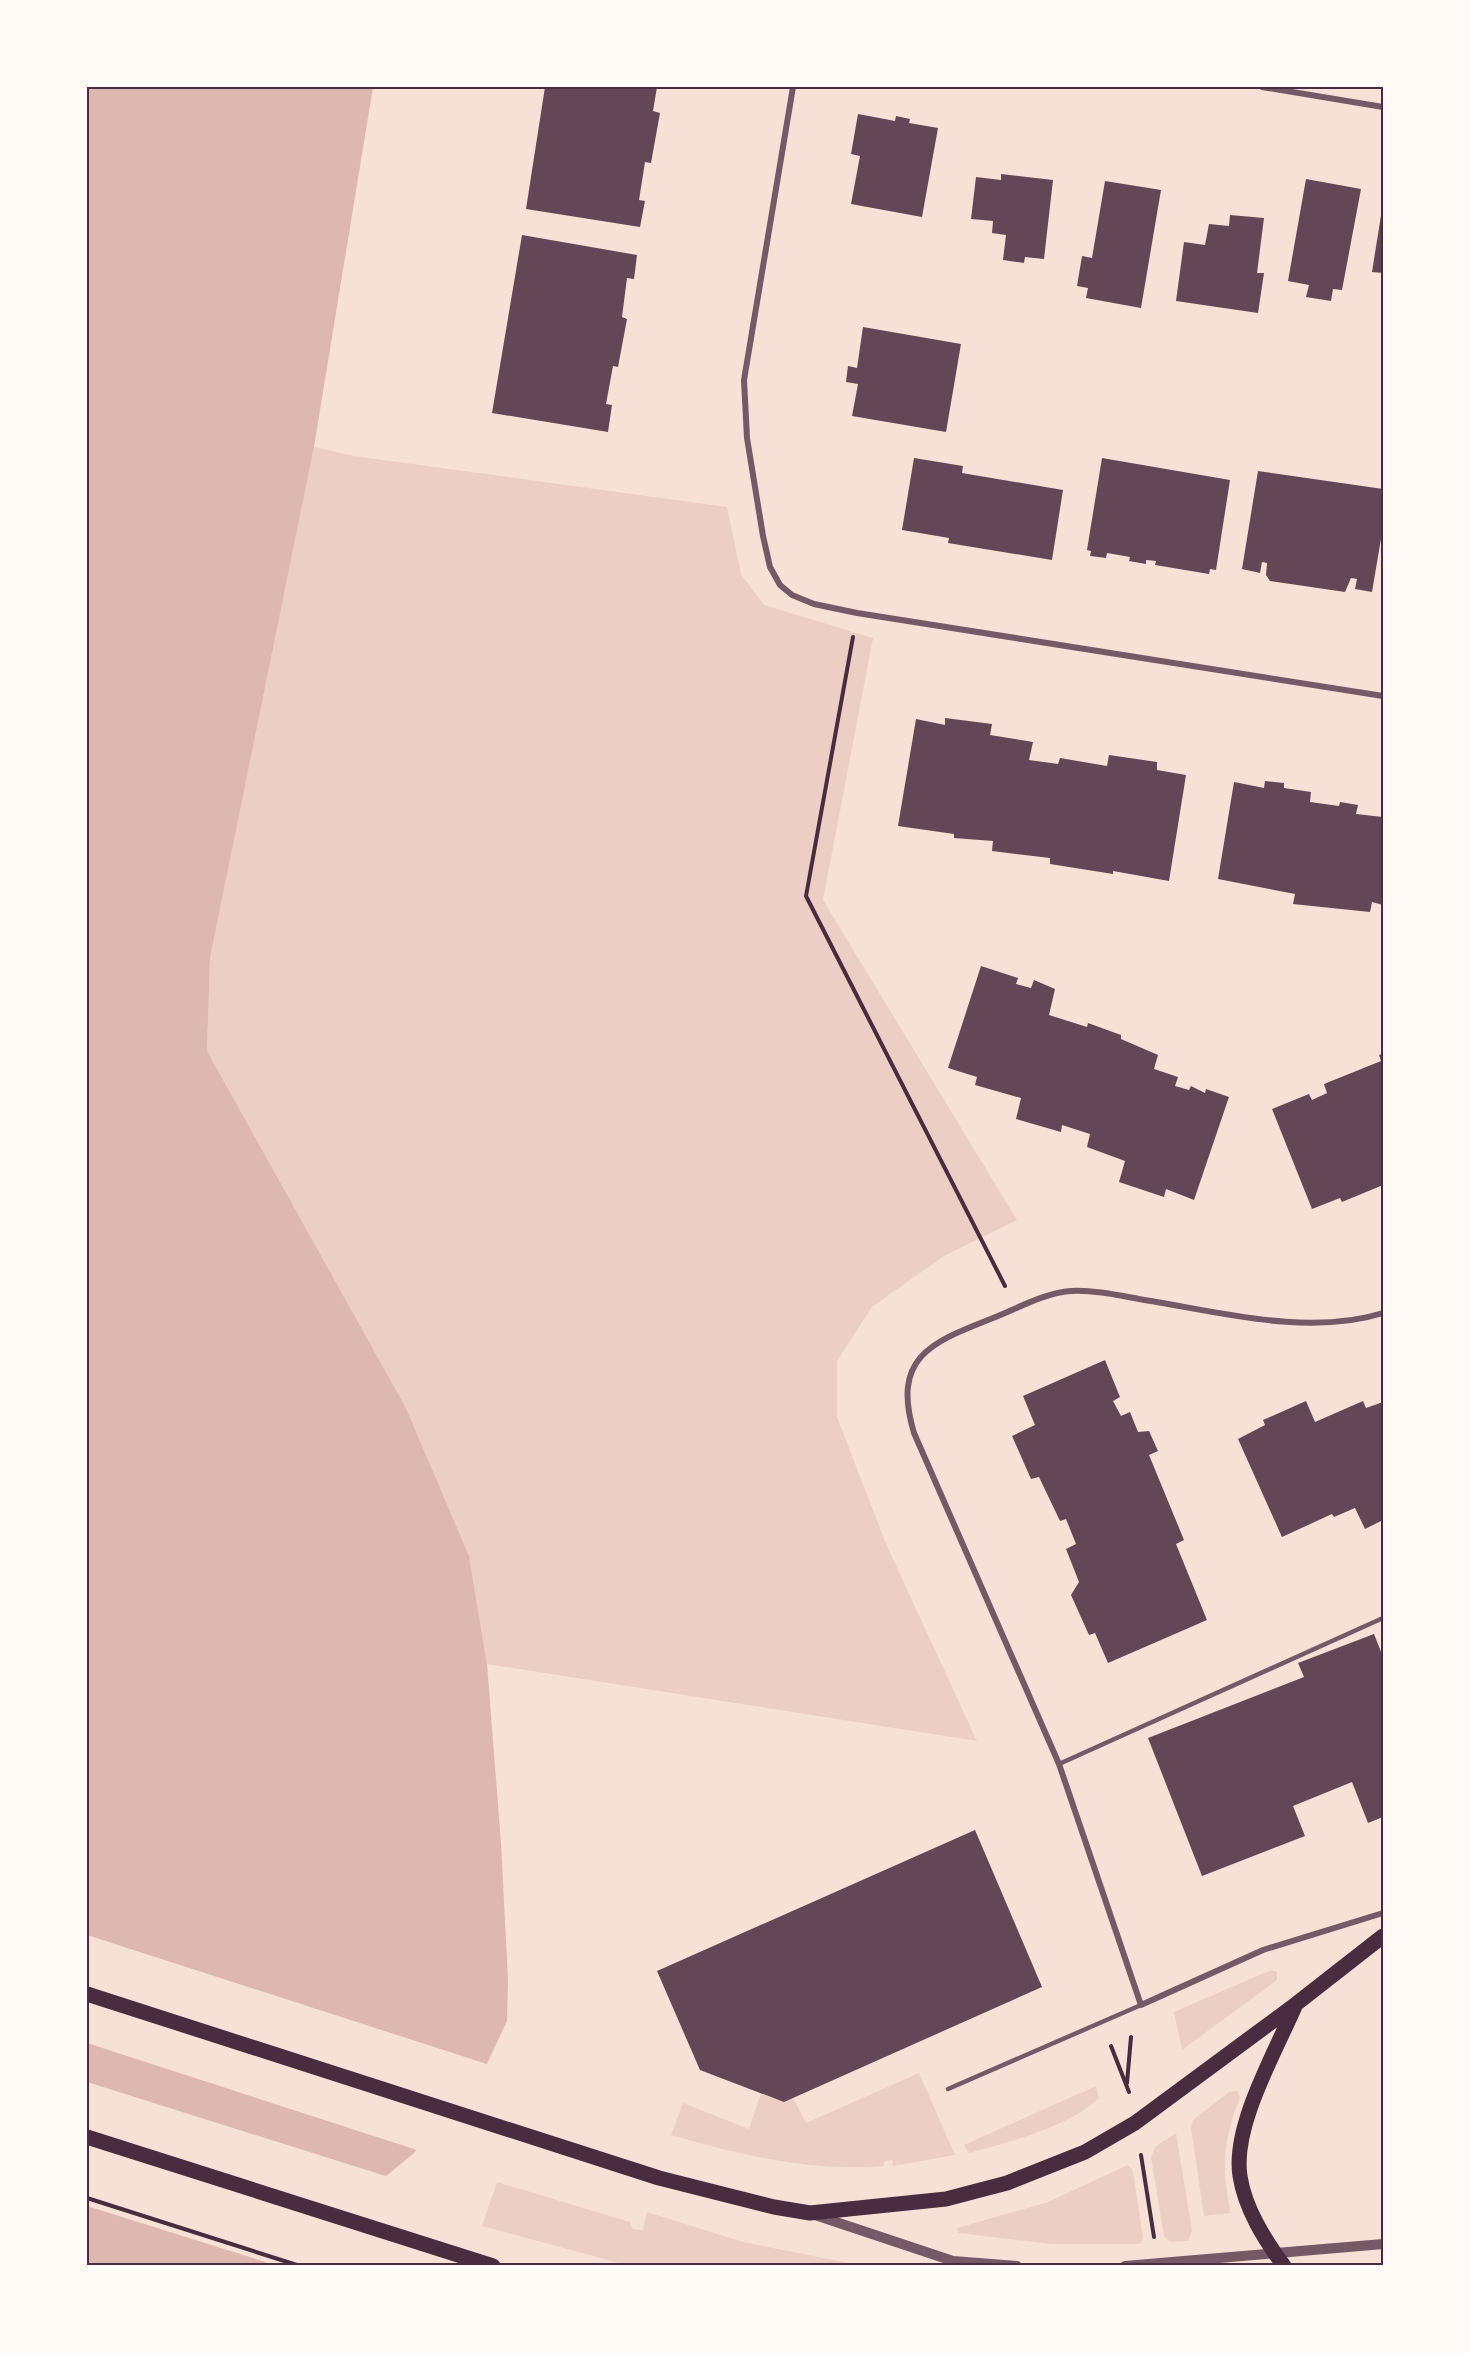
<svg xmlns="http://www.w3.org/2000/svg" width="1470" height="2353" viewBox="0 0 1470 2353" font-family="Mulish,sans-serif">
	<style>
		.green { fill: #ebcfc5 }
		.water { fill: #dcb8b0 }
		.pier { fill: #f7e1d7 }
		.building { fill: #644757 }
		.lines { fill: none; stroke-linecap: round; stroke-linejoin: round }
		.path { stroke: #4a2c40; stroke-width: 4 }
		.service { stroke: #755966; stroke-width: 4.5 }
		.minor { stroke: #755966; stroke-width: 6 }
		.tertiary { stroke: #755966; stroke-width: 10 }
		.primary { stroke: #4a2c40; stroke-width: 15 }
		.neatline { fill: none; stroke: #4a2c40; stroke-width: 2 }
	</style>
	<rect width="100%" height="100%" fill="#f7e1d7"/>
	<!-- green -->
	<path class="green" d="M 314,447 L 354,456 L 727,507 L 741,574 L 764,605 L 873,638 L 823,900 L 1017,1220 L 944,1256 L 872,1307 L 837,1361 L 837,1417 L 887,1546 L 977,1741 L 487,1664 L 469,1556 L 406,1408 L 207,1051 L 210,958 Z
		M 1271,1970 L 1277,1972 L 1277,1980 L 1182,2050 L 1174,2012 Z
		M 919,2073 L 955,2155 L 893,2166 L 892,2160 L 884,2162 L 884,2166 C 811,2172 740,2155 671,2135 L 683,2103 L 749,2129 L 761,2093 L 784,2102 L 793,2098 L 806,2123 Z
		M 1096,2086 L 1099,2098 C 1071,2126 1007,2143 969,2153 L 964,2145 Z
		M 1237,2091 L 1240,2097 C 1223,2141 1221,2167 1231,2213 L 1204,2216 L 1191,2128 L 1193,2120 L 1229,2092 Z
		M 1176,2133 L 1192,2230 L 1188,2241 L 1170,2242 L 1164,2236 L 1151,2157 L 1155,2147 Z
		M 1128,2165 L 1133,2171 L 1143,2238 L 1140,2244 L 1051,2244 L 958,2233 L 957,2228 L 1048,2202 Z
		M 497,2182 L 630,2222 L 633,2229 L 643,2230 L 647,2212 L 743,2242 L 863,2266 L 630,2266 L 482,2226 Z"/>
	<!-- water -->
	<path class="water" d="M 87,87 L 373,87 L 314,447 L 210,958 L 207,1051 L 406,1408 L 469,1556 L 487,1664 L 501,1843 L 508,1979 L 507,2021 L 484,2070 L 413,2154 L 276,2266 L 87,2266 Z"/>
	<!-- pier -->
	<path class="pier" d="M 87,1935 L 490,2065 L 460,2107 L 420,2151 L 87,2043 Z
		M 87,2082 L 392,2178 L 278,2266 L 87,2206 Z"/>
	<!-- building -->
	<path class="building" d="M 545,87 L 657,87 L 653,111 L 660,113 L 651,163 L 645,162 L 639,200 L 645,201 L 640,227 L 526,209 Z
		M 858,114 L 895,121 L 896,116 L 910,119 L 909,123 L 938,128 L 922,217 L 851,204 L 860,156 L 851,154 Z
		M 1001,174 L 1053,180 L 1044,259 L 1025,257 L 1024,263 L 1003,260 L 1006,235 L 992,233 L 993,221 L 971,219 L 976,177 L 1001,180 Z
		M 1306,179 L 1361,189 L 1342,290 L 1333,289 L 1331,301 L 1306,297 L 1309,285 L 1288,281 Z
		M 1105,181 L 1161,190 L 1141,308 L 1086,298 L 1088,288 L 1077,286 L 1082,256 L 1092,258 Z
		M 1382,209 L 1383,209 L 1383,273 L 1372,272 Z
		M 1230,215 L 1264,218 L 1257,273 L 1264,273 L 1258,313 L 1176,301 L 1184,242 L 1205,245 L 1209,224 L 1229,226 Z
		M 522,235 L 637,255 L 634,279 L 627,278 L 622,317 L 627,319 L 618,367 L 613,366 L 606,404 L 612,405 L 608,432 L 492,413 Z
		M 863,327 L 961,344 L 946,432 L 852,416 L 858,384 L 846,382 L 848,366 L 857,368 Z
		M 914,458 L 963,466 L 962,473 L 1063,490 L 1052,560 L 948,543 L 949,538 L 902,530 Z
		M 1102,458 L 1230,480 L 1216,570 L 1210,569 L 1209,574 L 1155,565 L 1156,561 L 1146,560 L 1146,564 L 1129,561 L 1130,557 L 1107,553 L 1106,558 L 1090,556 L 1091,551 L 1087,550 Z
		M 1258,471 L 1383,489 L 1383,527 L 1372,592 L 1355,589 L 1357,579 L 1351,578 L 1345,592 L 1270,581 L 1266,575 L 1267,563 L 1262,562 L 1260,573 L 1242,569 Z
		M 945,718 L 992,724 L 990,735 L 1033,742 L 1029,760 L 1058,764 L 1060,758 L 1107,766 L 1109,755 L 1157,762 L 1157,770 L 1186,775 L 1169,881 L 1113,871 L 1113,874 L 1050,864 L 1050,858 L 992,851 L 993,841 L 954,838 L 954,834 L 898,826 L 916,719 L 945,725 Z
		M 1265,781 L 1284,783 L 1284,788 L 1311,792 L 1310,802 L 1339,806 L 1340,802 L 1358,805 L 1356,814 L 1383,817 L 1383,905 L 1372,902 L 1370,912 L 1293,904 L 1295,894 L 1218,879 L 1234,782 L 1264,788 Z
		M 981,966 L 1018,978 L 1016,984 L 1031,988 L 1034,980 L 1055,989 L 1049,1015 L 1087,1027 L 1088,1023 L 1121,1035 L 1121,1039 L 1158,1055 L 1154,1069 L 1178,1077 L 1175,1086 L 1189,1090 L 1191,1086 L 1205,1093 L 1206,1089 L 1229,1097 L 1194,1200 L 1166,1189 L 1164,1197 L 1119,1182 L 1125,1161 L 1087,1147 L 1090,1134 L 1062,1125 L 1061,1132 L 1016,1119 L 1021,1098 L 975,1085 L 977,1077 L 948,1068 Z
		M 1383,1054 L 1383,1185 L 1342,1202 L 1340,1198 L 1312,1209 L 1272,1109 L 1309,1094 L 1312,1100 L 1327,1093 L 1324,1084 L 1381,1061 L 1379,1055 Z
		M 1105,1360 L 1120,1397 L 1113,1401 L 1121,1416 L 1130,1412 L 1138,1432 L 1149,1431 L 1158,1451 L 1149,1455 L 1184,1540 L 1176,1544 L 1207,1620 L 1108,1663 L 1095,1633 L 1089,1635 L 1071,1595 L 1079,1582 L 1066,1549 L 1076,1544 L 1066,1519 L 1060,1521 L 1039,1477 L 1031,1479 L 1012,1436 L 1035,1425 L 1023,1396 Z
		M 1306,1401 L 1315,1422 L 1363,1401 L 1366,1408 L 1383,1402 L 1383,1520 L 1365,1529 L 1355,1508 L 1334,1517 L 1332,1514 L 1282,1537 L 1238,1439 L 1265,1425 L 1263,1420 Z
		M 1374,1634 L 1383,1657 L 1383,1817 L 1368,1823 L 1352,1782 L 1293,1806 L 1305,1836 L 1202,1876 L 1148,1738 L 1304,1677 L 1298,1663 Z
		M 975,1830 L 1042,1987 L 784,2102 L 700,2070 L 657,1971 Z"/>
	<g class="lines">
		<!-- path -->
		<path class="path" d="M 853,637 L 806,896 L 1005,1286
			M 1111,2046 L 1129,2092
			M 1127,2083 L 1131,2037
			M 1141,2155 L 1154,2237
			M 87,2198 L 300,2266"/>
		<!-- service -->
		<path class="service" d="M 1059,1764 L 1383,1618
			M 948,2089 L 1141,2005"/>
		<!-- minor -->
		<path class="minor" d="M 793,87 L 744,380 L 747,438 L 763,536 L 770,567 L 780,585 L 792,595 L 814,604 L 857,613 L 1383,696
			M 1262,87 L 1383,107
			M 1383,1313 C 1307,1337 1216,1311 1139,1299 C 1117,1295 1094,1290 1071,1291 C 1045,1293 1022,1306 998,1316 C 936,1341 890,1353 914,1433 L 1059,1764 L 1141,2005 L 1263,1950 L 1383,1913"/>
		<!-- tertiary -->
		<path class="tertiary" d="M 815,2215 L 953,2261 L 1017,2266
			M 1125,2266 L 1383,2244"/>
		<!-- primary -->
		<path class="primary" d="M 87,1994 L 659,2178 L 774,2207 L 810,2213 L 946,2199 L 1007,2183 L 1085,2152 L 1135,2123 L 1296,2004 L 1383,1936
			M 87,2137 L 493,2266
			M 1284,2266 C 1265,2240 1245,2209 1240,2176 C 1232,2126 1276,2051 1296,2004"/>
	</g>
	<!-- border -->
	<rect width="1470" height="2353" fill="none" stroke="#fffaf5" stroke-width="177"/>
	<rect x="88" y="88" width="1294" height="2176" class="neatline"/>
</svg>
